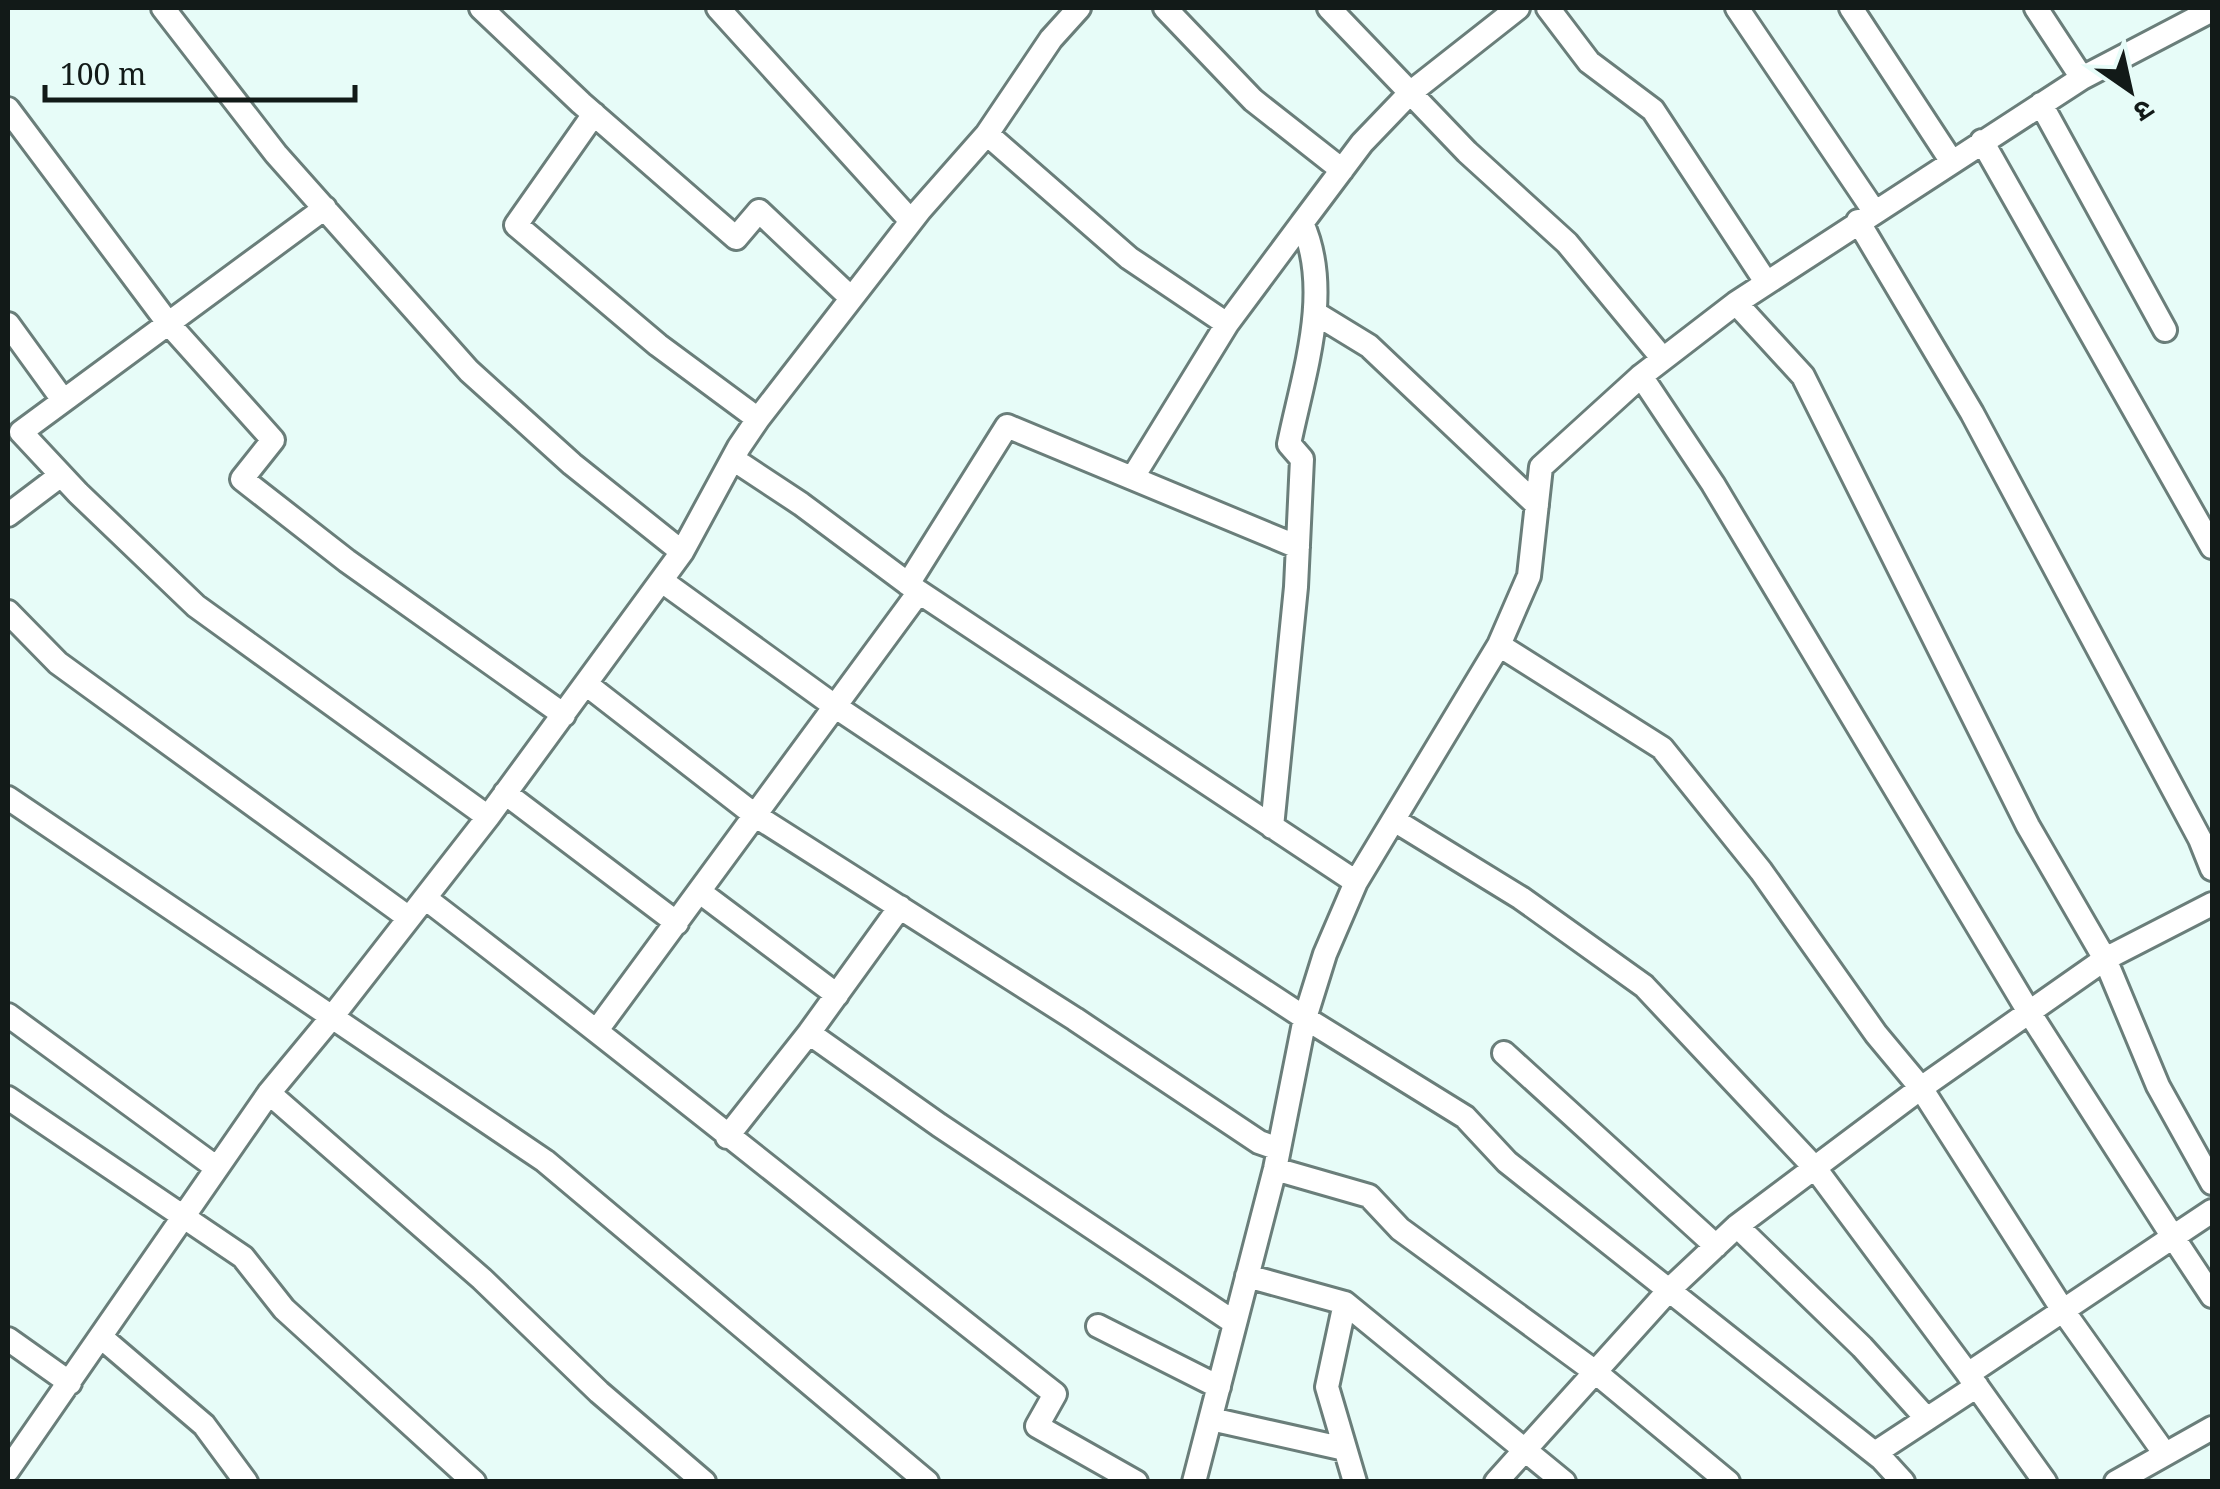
<svg xmlns="http://www.w3.org/2000/svg" width="2220" height="1489" viewBox="0 0 2220 1489" font-family="'Noto Serif','Noto Sans Devanagari',serif">
	<style>
		.lines { fill: none; stroke-linecap: round; stroke-linejoin: round }
		.minor-casing { stroke: #6a7e7a; stroke-width: 28 }
		.minor { stroke: #fff; stroke-width: 22 }
	</style>
	<rect width="100%" height="100%" fill="#e7fcf8"/>
	<g class="lines">
		<defs>
			<path id="minor" d="M 163,8 L 276,154 L 469,371 L 572,464 L 682,552
				M 481,8 L 581,103 L 736,238 L 759,211 L 850,297
				M 718,8 L 911,221
				M 1165,8 L 1253,100 L 1342,170
				M 1329,8 L 1467,152 L 1567,243 L 1663,359
				M 1548,8 L 1589,62 L 1653,110 L 1766,282
				M 1737,8 L 1874,211
				M 1851,8 L 1952,162
				M 2036,8 L 2082,78
				M 2041,104 L 2165,330
				M 8,109 L 168,323 L 273,440 L 242,479 L 347,561 L 564,715
				M 594,114 L 516,225 L 658,345 L 758,419
				M 987,134 L 1129,258 L 1227,324
				M 1982,141 L 2212,547
				M 325,208 L 21,432 L 78,493 L 196,606 L 488,817
				M 1858,221 L 1972,413 L 2200,839 L 2212,869
				M 1736,303 L 1803,376 L 2028,826 L 2105,959 L 2158,1086 L 2212,1183
				M 1315,313 L 1369,346 L 1537,505
				M 8,324 L 63,400
				M 733,459 L 801,504 L 919,592 L 1356,882
				M 1133,477 L 1227,324 L 1302,223
				M 8,515 L 61,475
				M 662,581 L 836,707 L 1075,867 L 1305,1018 L 1465,1117 L 1507,1162 L 1882,1459 L 1903,1482
				M 908,584 L 1007,426 L 1298,547
				M 8,612 L 58,663 L 409,918
				M 1499,645 L 1662,748 L 1761,871 L 1876,1034 L 1921,1088 L 2064,1312 L 2165,1454
				M 586,684 L 756,816 L 1075,1019 L 1259,1142 L 1279,1149
				M 505,793 L 677,923
				M 8,798 L 545,1161 L 927,1482
				M 1394,820 L 1521,898 L 1644,986 L 1815,1168 L 1968,1374 L 2173,1237 L 2029,1012 L 1713,484 L 1641,376
				M 1272,827 L 1296,587 L 1302,459 L 1289,444 C 1303,375 1333,291 1302,223 L 1362,143 L 1410,93 L 1518,8
				M 700,892 L 837,995
				M 425,898 C 637,1060 845,1229 1055,1394 L 1037,1426 L 1136,1482
				M 8,1015 L 217,1168
				M 597,1030 L 919,592
				M 809,1033 L 939,1125 L 1235,1323
				M 1504,1053 L 1716,1246
				M 269,1093 L 482,1279 L 599,1392 L 704,1482
				M 8,1098 L 243,1257 L 284,1309 L 474,1482
				M 727,1137 L 809,1033 L 900,907
				M 1275,1169 L 1369,1196 L 1400,1229 L 1594,1371 L 1728,1482
				M 2212,1211 L 2173,1237 L 2212,1296
				M 1737,1226 L 1862,1347 L 1927,1419
				M 1247,1276 L 1345,1303 L 1564,1482
				M 1345,1303 L 1327,1387 L 1355,1482
				M 1098,1326 L 1219,1387
				M 101,1337 L 204,1425 L 246,1482
				M 8,1339 L 70,1383
				M 1968,1374 L 2045,1482
				M 1211,1419 L 1345,1449
				M 1875,1453 L 1977,1386
				M 8,1470 L 269,1093 L 332,1017 L 488,817 L 682,552 L 739,447 L 758,419 L 920,210 L 987,134 L 1051,39 L 1079,8
				M 1194,1482 L 1275,1169 L 1305,1018 L 1325,954 L 1356,882 L 1499,645 L 1529,576 L 1541,467 L 1641,376 L 1736,303 L 2082,78 L 2212,10
				M 1496,1482 L 1670,1289 L 1737,1226 L 1921,1088 L 2105,959 L 2212,904
				M 2116,1482 L 2212,1428"/>
		</defs>
		<!-- minor casing -->
		<use href="#minor" class="minor-casing"/>
		<!-- minor -->
		<use href="#minor" class="minor"/>
	</g>
	<!-- border -->
	<rect width="2220" height="1489" fill="none" stroke="#121a18" stroke-width="20"/>
	<!-- north arrow -->
	<g transform="translate(2130 90) rotate(146)" stroke="#e7fcf8" stroke-width="8" paint-order="stroke">
	<path d="M0-8L18 38L0 25L-18 38Z" fill="#121a18"/>
	<text y="-15" font-size="28" font-weight="bold" text-anchor="middle" fill="#121a18">उ</text>
	</g>
	<!-- scale -->
	<path d="M45 85v15h310v-15" fill="none" stroke="#121a18" stroke-width="5"/>
	<text x="60" y="85" font-size="30" fill="#121a18" stroke="#e7fcf8" stroke-width="8" paint-order="stroke">100 m</text>
</svg>
